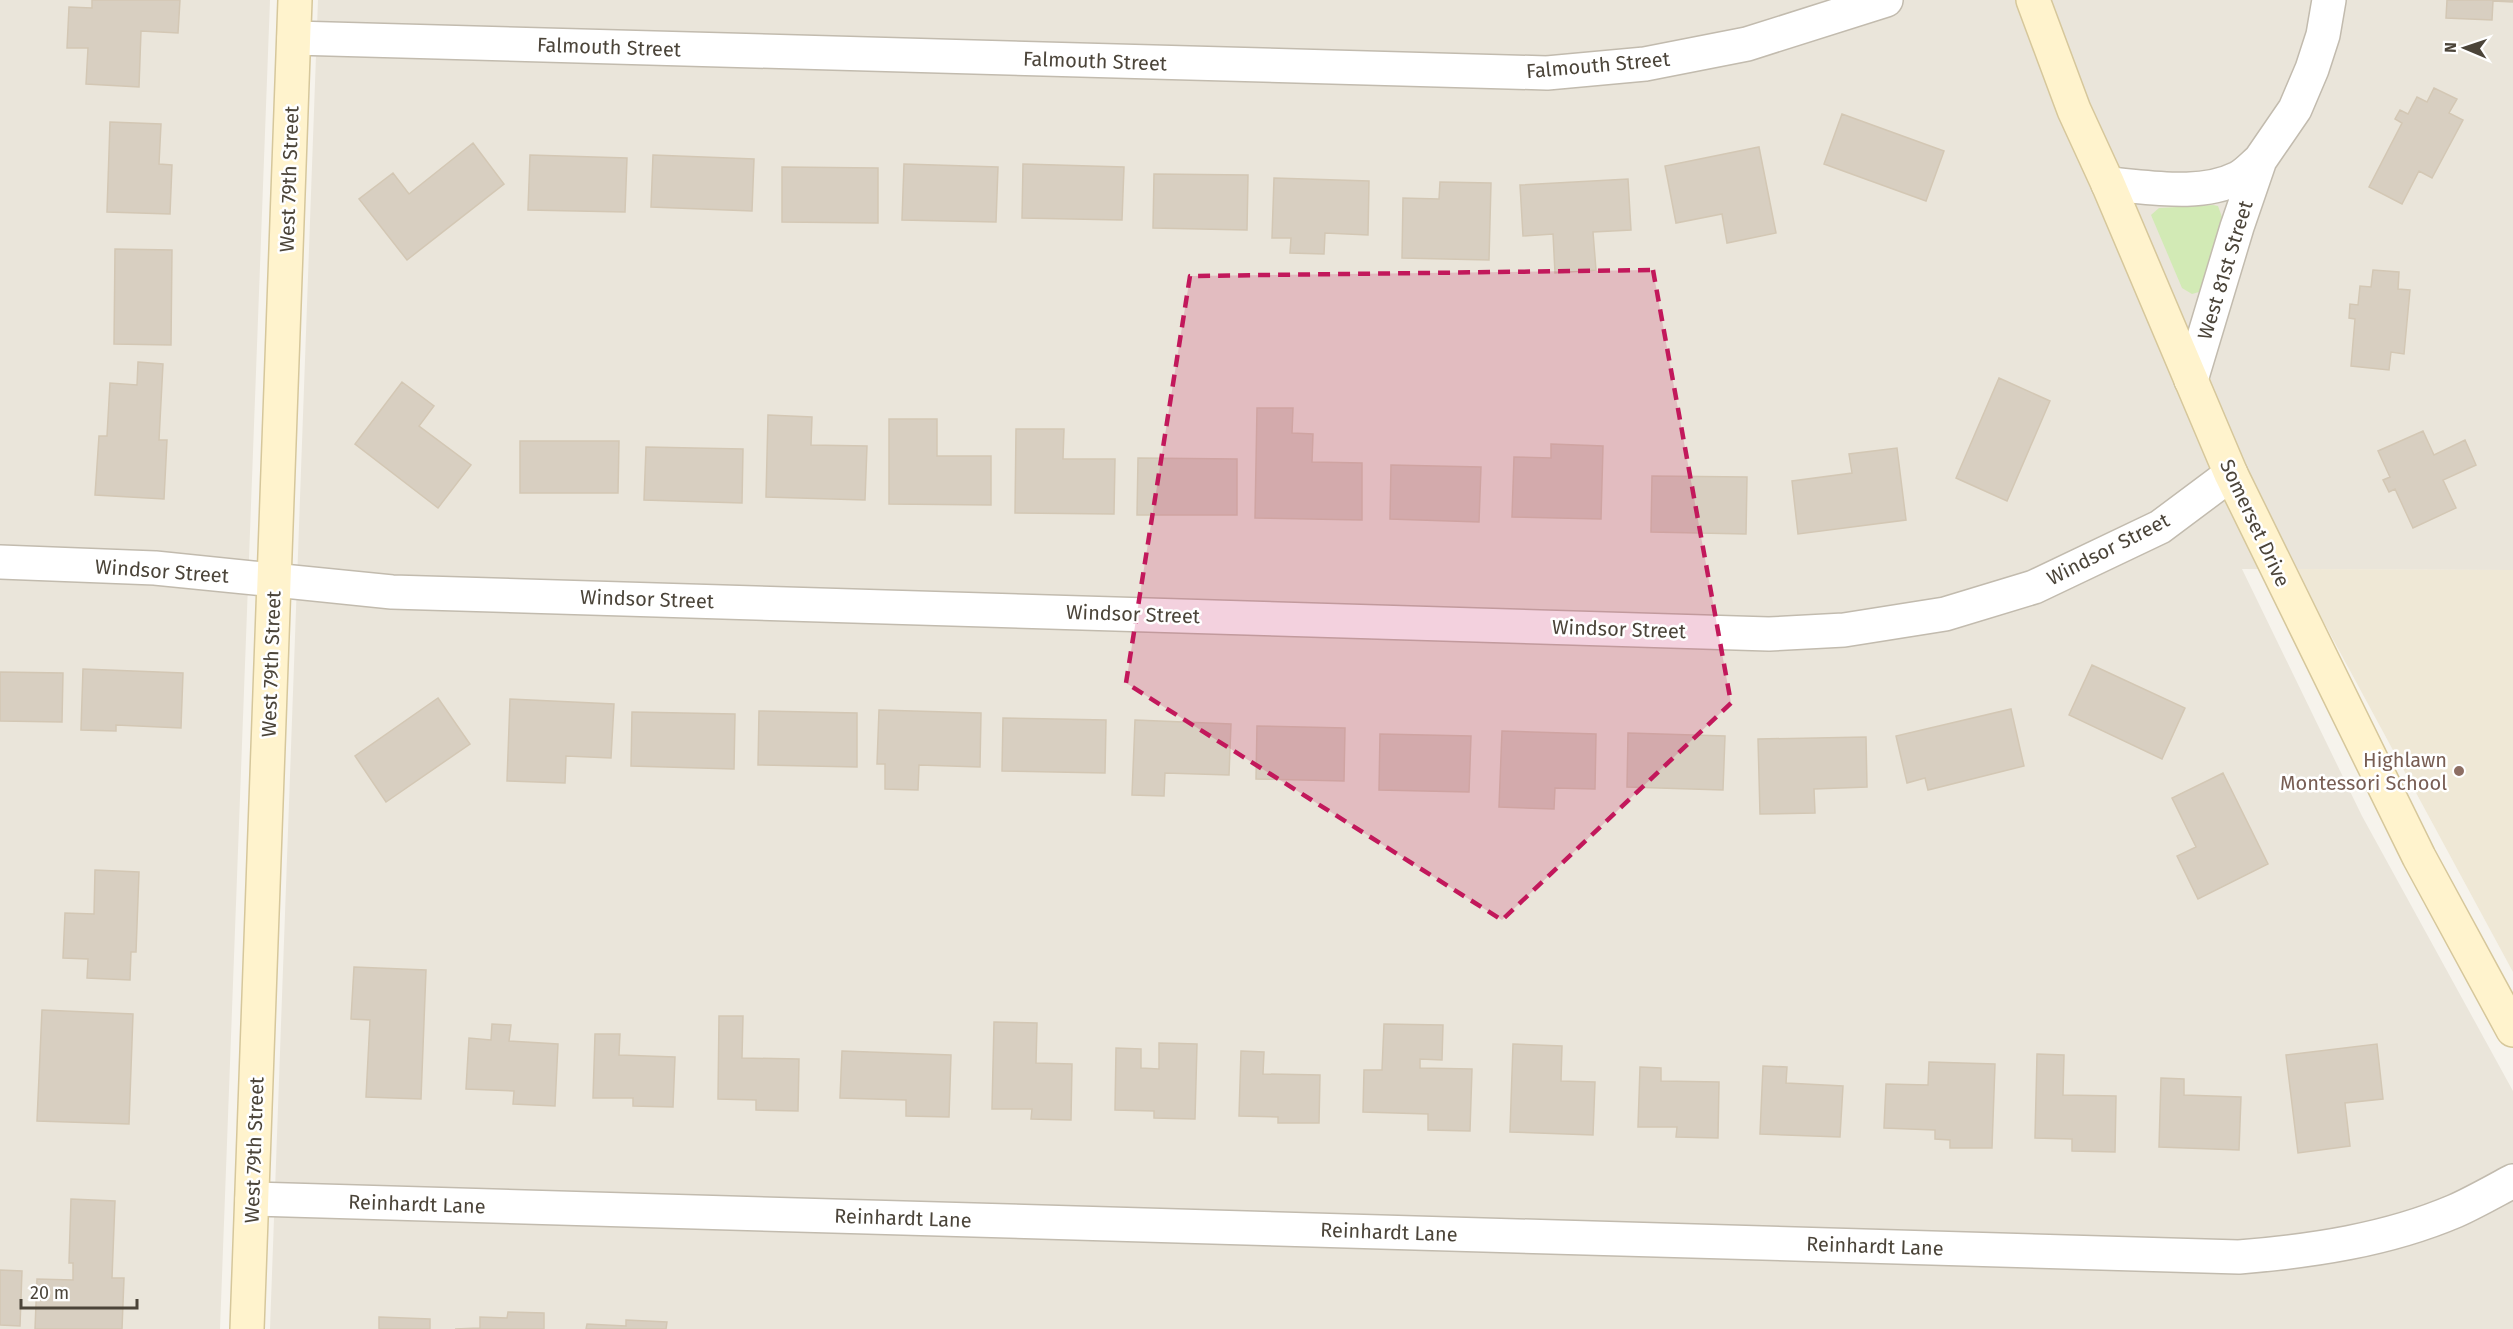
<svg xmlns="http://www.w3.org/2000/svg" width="2513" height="1329" viewBox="0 0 2513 1329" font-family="'Fira Sans',sans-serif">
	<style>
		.residential { fill: #eae5da }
		.education { fill: #efe8d6 }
		.green { fill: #d2eab5 }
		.building { fill: #d8cfc1; stroke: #d3c7b4; stroke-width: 1.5 }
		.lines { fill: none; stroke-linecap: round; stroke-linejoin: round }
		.street-casing { stroke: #c2bbae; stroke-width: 36 }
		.secondary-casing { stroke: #d6c79b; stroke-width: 36 }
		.street { stroke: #fff; stroke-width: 33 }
		.secondary { stroke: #fff3cd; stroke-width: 33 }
		.marked { fill: #c2185b; fill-opacity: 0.2; stroke: #c2185b; stroke-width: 4.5; stroke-dasharray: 12 8; stroke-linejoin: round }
		.education-dot { fill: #8d6e63; stroke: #fff; stroke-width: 2 }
		.labels { text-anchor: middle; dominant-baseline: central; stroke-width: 5; stroke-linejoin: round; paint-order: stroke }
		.street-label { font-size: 20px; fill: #4b4439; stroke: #fff }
		.education-label { font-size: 20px; fill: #785e54; stroke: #fff; text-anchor: end }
	</style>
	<rect width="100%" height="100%" fill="#f6f3ec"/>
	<!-- residential -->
	<path class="residential" d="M 0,0 L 270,0 L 220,1329 L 0,1329 Z
		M 318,0 L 2513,0 L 2513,570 L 2242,569 L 2362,816 L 2513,1091 L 2513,1329 L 270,1329 Z"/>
	<!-- education -->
	<path class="education" d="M 2295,569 L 2513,570 L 2513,972 Z"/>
	<!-- green -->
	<path class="green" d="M 2213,205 L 2218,206 L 2222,217 L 2203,284 L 2199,292 L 2192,294 L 2182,288 L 2151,215 L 2159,208 Z"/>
	<!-- building -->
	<path class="building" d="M 92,0 L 180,0 L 178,33 L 141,31 L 139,87 L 86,84 L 88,48 L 67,48 L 69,7 L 92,8 Z
		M 2447,0 L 2513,0 L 2513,2 L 2493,1 L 2492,20 L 2446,18 Z
		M 2434,88 L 2457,99 L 2449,113 L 2463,120 L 2432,178 L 2419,171 L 2402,204 L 2369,187 L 2402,123 L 2395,119 L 2400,110 L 2408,114 L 2417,97 L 2427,102 Z
		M 1842,114 L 1944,151 L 1926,201 L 1824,164 Z
		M 110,122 L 161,124 L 159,164 L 172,165 L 170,214 L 107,212 Z
		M 473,143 L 504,184 L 407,260 L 359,199 L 393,173 L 409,194 Z
		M 1759,147 L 1776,233 L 1727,243 L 1722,214 L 1676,223 L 1665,166 Z
		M 530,155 L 627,158 L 625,212 L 528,210 Z
		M 653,155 L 754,159 L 752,211 L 651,207 Z
		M 904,164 L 998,167 L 996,222 L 902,220 Z
		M 1023,164 L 1124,167 L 1122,220 L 1022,218 Z
		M 782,167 L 878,168 L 878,223 L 782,222 Z
		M 1154,174 L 1248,175 L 1247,230 L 1153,228 Z
		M 1274,178 L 1369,181 L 1368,235 L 1325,233 L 1324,254 L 1290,253 L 1291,238 L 1272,238 Z
		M 1628,179 L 1631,230 L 1593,232 L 1596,270 L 1555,273 L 1553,234 L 1523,236 L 1520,185 Z
		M 1440,182 L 1491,183 L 1489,260 L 1402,258 L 1403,198 L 1439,199 Z
		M 115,249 L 172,250 L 171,345 L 114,344 Z
		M 2373,270 L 2399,272 L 2398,289 L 2410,290 L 2404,354 L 2391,352 L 2389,370 L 2351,366 L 2355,319 L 2349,318 L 2350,304 L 2358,305 L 2360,286 L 2371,287 Z
		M 138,362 L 163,364 L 159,440 L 167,440 L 164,499 L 95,495 L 99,436 L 107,436 L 110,383 L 137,385 Z
		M 1999,378 L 2050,401 L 2007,501 L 1956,478 Z
		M 402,382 L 434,406 L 419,426 L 471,465 L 438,508 L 355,444 Z
		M 1257,408 L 1293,408 L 1292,433 L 1313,434 L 1312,462 L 1362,463 L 1362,520 L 1255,518 Z
		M 768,415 L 812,417 L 811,445 L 867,446 L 865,500 L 766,497 Z
		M 889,419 L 937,419 L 937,456 L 991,456 L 991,505 L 889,504 Z
		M 1016,429 L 1064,429 L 1063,459 L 1115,459 L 1114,514 L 1015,513 Z
		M 2423,431 L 2434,455 L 2465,440 L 2476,465 L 2443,480 L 2456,508 L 2413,528 L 2395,489 L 2389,492 L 2383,480 L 2390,477 L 2378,451 Z
		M 520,441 L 619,441 L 618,493 L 520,493 Z
		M 1551,444 L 1603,446 L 1601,519 L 1512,517 L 1514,457 L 1551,458 Z
		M 646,447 L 743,449 L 742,503 L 644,500 Z
		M 1897,448 L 1906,520 L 1798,534 L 1792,481 L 1852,473 L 1849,454 Z
		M 1138,458 L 1237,459 L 1237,515 L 1137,515 Z
		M 1391,465 L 1481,467 L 1479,522 L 1390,519 Z
		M 1652,476 L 1747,477 L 1746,534 L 1651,532 Z
		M 2092,665 L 2185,708 L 2162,759 L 2069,715 Z
		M 83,669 L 183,673 L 181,728 L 116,725 L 116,731 L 81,730 Z
		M 0,672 L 63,673 L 62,722 L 0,721 Z
		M 438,698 L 470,744 L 386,802 L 355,756 Z
		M 510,699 L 614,704 L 611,758 L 566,756 L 565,783 L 507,781 Z
		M 2011,709 L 2024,766 L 1928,790 L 1925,778 L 1907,783 L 1896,736 Z
		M 879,710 L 981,713 L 980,767 L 919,765 L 918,790 L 885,789 L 885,764 L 877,764 Z
		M 759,711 L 857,713 L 857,767 L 758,765 Z
		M 632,712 L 735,714 L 734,769 L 631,766 Z
		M 1003,718 L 1106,720 L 1105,773 L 1002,771 Z
		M 1135,720 L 1231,724 L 1229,775 L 1165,773 L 1164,796 L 1132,795 Z
		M 1257,726 L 1345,728 L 1344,781 L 1256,779 Z
		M 1502,731 L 1596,734 L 1595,789 L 1555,788 L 1554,809 L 1499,807 Z
		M 1628,733 L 1725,736 L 1723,790 L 1627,787 Z
		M 1380,734 L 1471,736 L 1469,792 L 1379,790 Z
		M 1866,737 L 1867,787 L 1814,789 L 1815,813 L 1760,814 L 1758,739 Z
		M 2223,773 L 2268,864 L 2198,899 L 2177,856 L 2196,847 L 2172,798 Z
		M 95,870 L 139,872 L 136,952 L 131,952 L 130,980 L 87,978 L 88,959 L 63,958 L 65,913 L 94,914 Z
		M 354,967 L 426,970 L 421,1099 L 366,1097 L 370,1020 L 351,1019 Z
		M 42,1010 L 133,1014 L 129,1124 L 37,1121 Z
		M 719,1016 L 743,1016 L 742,1058 L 799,1059 L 798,1111 L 756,1110 L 756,1100 L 718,1099 Z
		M 994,1022 L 1037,1023 L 1036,1063 L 1072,1064 L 1071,1120 L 1031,1119 L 1032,1109 L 992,1109 Z
		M 492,1024 L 511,1025 L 509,1041 L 558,1044 L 555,1106 L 513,1104 L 514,1091 L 466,1089 L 469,1038 L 491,1040 Z
		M 1384,1024 L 1443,1025 L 1442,1060 L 1420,1059 L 1420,1068 L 1472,1069 L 1470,1131 L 1428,1130 L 1428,1114 L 1363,1112 L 1364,1070 L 1382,1070 Z
		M 595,1034 L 620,1034 L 619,1055 L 675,1057 L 673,1107 L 633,1106 L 633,1098 L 593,1098 Z
		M 1159,1043 L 1197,1044 L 1195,1119 L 1154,1118 L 1154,1111 L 1115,1110 L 1116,1048 L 1141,1049 L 1141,1068 L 1159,1069 Z
		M 1513,1044 L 1562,1046 L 1561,1081 L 1595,1082 L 1593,1135 L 1510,1132 Z
		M 2377,1044 L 2383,1099 L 2345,1103 L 2350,1146 L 2298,1153 L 2286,1055 Z
		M 842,1051 L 951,1055 L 949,1117 L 906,1116 L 906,1100 L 840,1098 Z
		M 1241,1051 L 1264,1052 L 1263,1074 L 1320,1075 L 1319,1123 L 1278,1123 L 1278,1117 L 1239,1116 Z
		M 2037,1054 L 2064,1055 L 2063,1095 L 2116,1096 L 2115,1152 L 2072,1151 L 2072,1139 L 2035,1138 Z
		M 1929,1062 L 1995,1064 L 1992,1148 L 1950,1148 L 1950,1140 L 1935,1139 L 1935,1130 L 1884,1128 L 1886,1084 L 1928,1085 Z
		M 1763,1066 L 1787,1067 L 1786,1083 L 1843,1086 L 1840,1137 L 1760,1134 Z
		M 1640,1067 L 1661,1068 L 1661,1081 L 1719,1082 L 1718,1138 L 1676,1137 L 1677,1127 L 1638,1127 Z
		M 2161,1078 L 2184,1079 L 2184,1095 L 2241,1097 L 2239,1150 L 2159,1147 Z
		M 71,1199 L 115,1201 L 112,1278 L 124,1278 L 122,1329 L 35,1329 L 37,1279 L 73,1280 L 73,1263 L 69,1263 Z
		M 0,1270 L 22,1271 L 20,1326 L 0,1325 Z
		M 508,1312 L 544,1313 L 544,1329 L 455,1329 L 480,1328 L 480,1317 L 507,1318 Z
		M 379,1317 L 430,1319 L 430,1329 L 379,1329 Z
		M 626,1320 L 667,1322 L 666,1329 L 586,1329 L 587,1324 L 626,1326 Z"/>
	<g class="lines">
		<defs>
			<path id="street" d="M 294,38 L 1547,73 L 1645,64 L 1747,44 L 1886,0
				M 2108,184 C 2150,187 2200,197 2238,178 C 2246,174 2253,166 2260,160
				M 2191,380 L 2237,227 L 2260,160 L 2295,109 L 2312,69 L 2323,35 L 2329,0
				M 0,562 L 155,568 L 392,592 L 1769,634 L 1844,630 L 1945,614 L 2034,587 L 2160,527 L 2231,474
				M 252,1199 L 2239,1257 C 2312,1251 2387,1240 2455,1211 C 2475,1202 2494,1191 2513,1181"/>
			<path id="secondary" d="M 2033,0 L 2074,110 L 2108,184 L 2231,474 L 2419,857 L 2513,1030
				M 247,1329 L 295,0"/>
		</defs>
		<!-- street casing -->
		<use href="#street" class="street-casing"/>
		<!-- secondary casing -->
		<use href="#secondary" class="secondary-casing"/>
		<!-- street -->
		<use href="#street" class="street"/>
		<!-- secondary -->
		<use href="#secondary" class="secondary"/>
	</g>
	<!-- marked area -->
	<path class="marked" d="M 1653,270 L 1731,703 L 1502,920 L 1126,683 L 1190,276 Z"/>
	<!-- markers -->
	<circle class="education-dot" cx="2459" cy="771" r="6"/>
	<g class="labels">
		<!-- street labels -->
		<g class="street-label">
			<text transform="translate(609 47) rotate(2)">Falmouth Street</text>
			<text transform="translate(1095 61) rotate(2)">Falmouth Street</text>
			<text transform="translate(1598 65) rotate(-5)">Falmouth Street</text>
			<text transform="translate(289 179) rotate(-88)">West 79th Street</text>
			<text transform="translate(2225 270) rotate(-73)">West 81st Street</text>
			<text transform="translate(2255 523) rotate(65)">Somerset Drive</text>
			<text transform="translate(2108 549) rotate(-27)">Windsor Street</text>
			<text transform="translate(162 571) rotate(4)">Windsor Street</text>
			<text transform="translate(647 599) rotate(2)">Windsor Street</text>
			<text transform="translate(1133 614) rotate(2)">Windsor Street</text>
			<text transform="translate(1619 629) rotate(2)">Windsor Street</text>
			<text transform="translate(271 664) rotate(-88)">West 79th Street</text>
			<text transform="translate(254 1150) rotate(-88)">West 79th Street</text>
			<text transform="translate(417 1204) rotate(2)">Reinhardt Lane</text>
			<text transform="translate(903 1218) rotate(2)">Reinhardt Lane</text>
			<text transform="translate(1389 1232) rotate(2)">Reinhardt Lane</text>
			<text transform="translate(1875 1246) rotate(2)">Reinhardt Lane</text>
		</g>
		<!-- education labels -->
		<g class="education-label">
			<text x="2447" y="760">Highlawn<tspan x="2447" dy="23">Montessori School</tspan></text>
		</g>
	</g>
	<!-- north arrow -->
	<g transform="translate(2465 48) rotate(272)" stroke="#ffffff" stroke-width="4.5" paint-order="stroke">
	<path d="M0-4.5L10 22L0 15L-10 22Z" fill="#4b4439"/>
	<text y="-9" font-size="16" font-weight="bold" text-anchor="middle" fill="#4b4439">N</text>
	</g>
	<!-- scale -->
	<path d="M21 1299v9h116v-9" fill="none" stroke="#4b4439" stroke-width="3"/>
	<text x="30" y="1299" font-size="18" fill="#4b4439" stroke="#ffffff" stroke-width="4.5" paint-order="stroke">20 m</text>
</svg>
